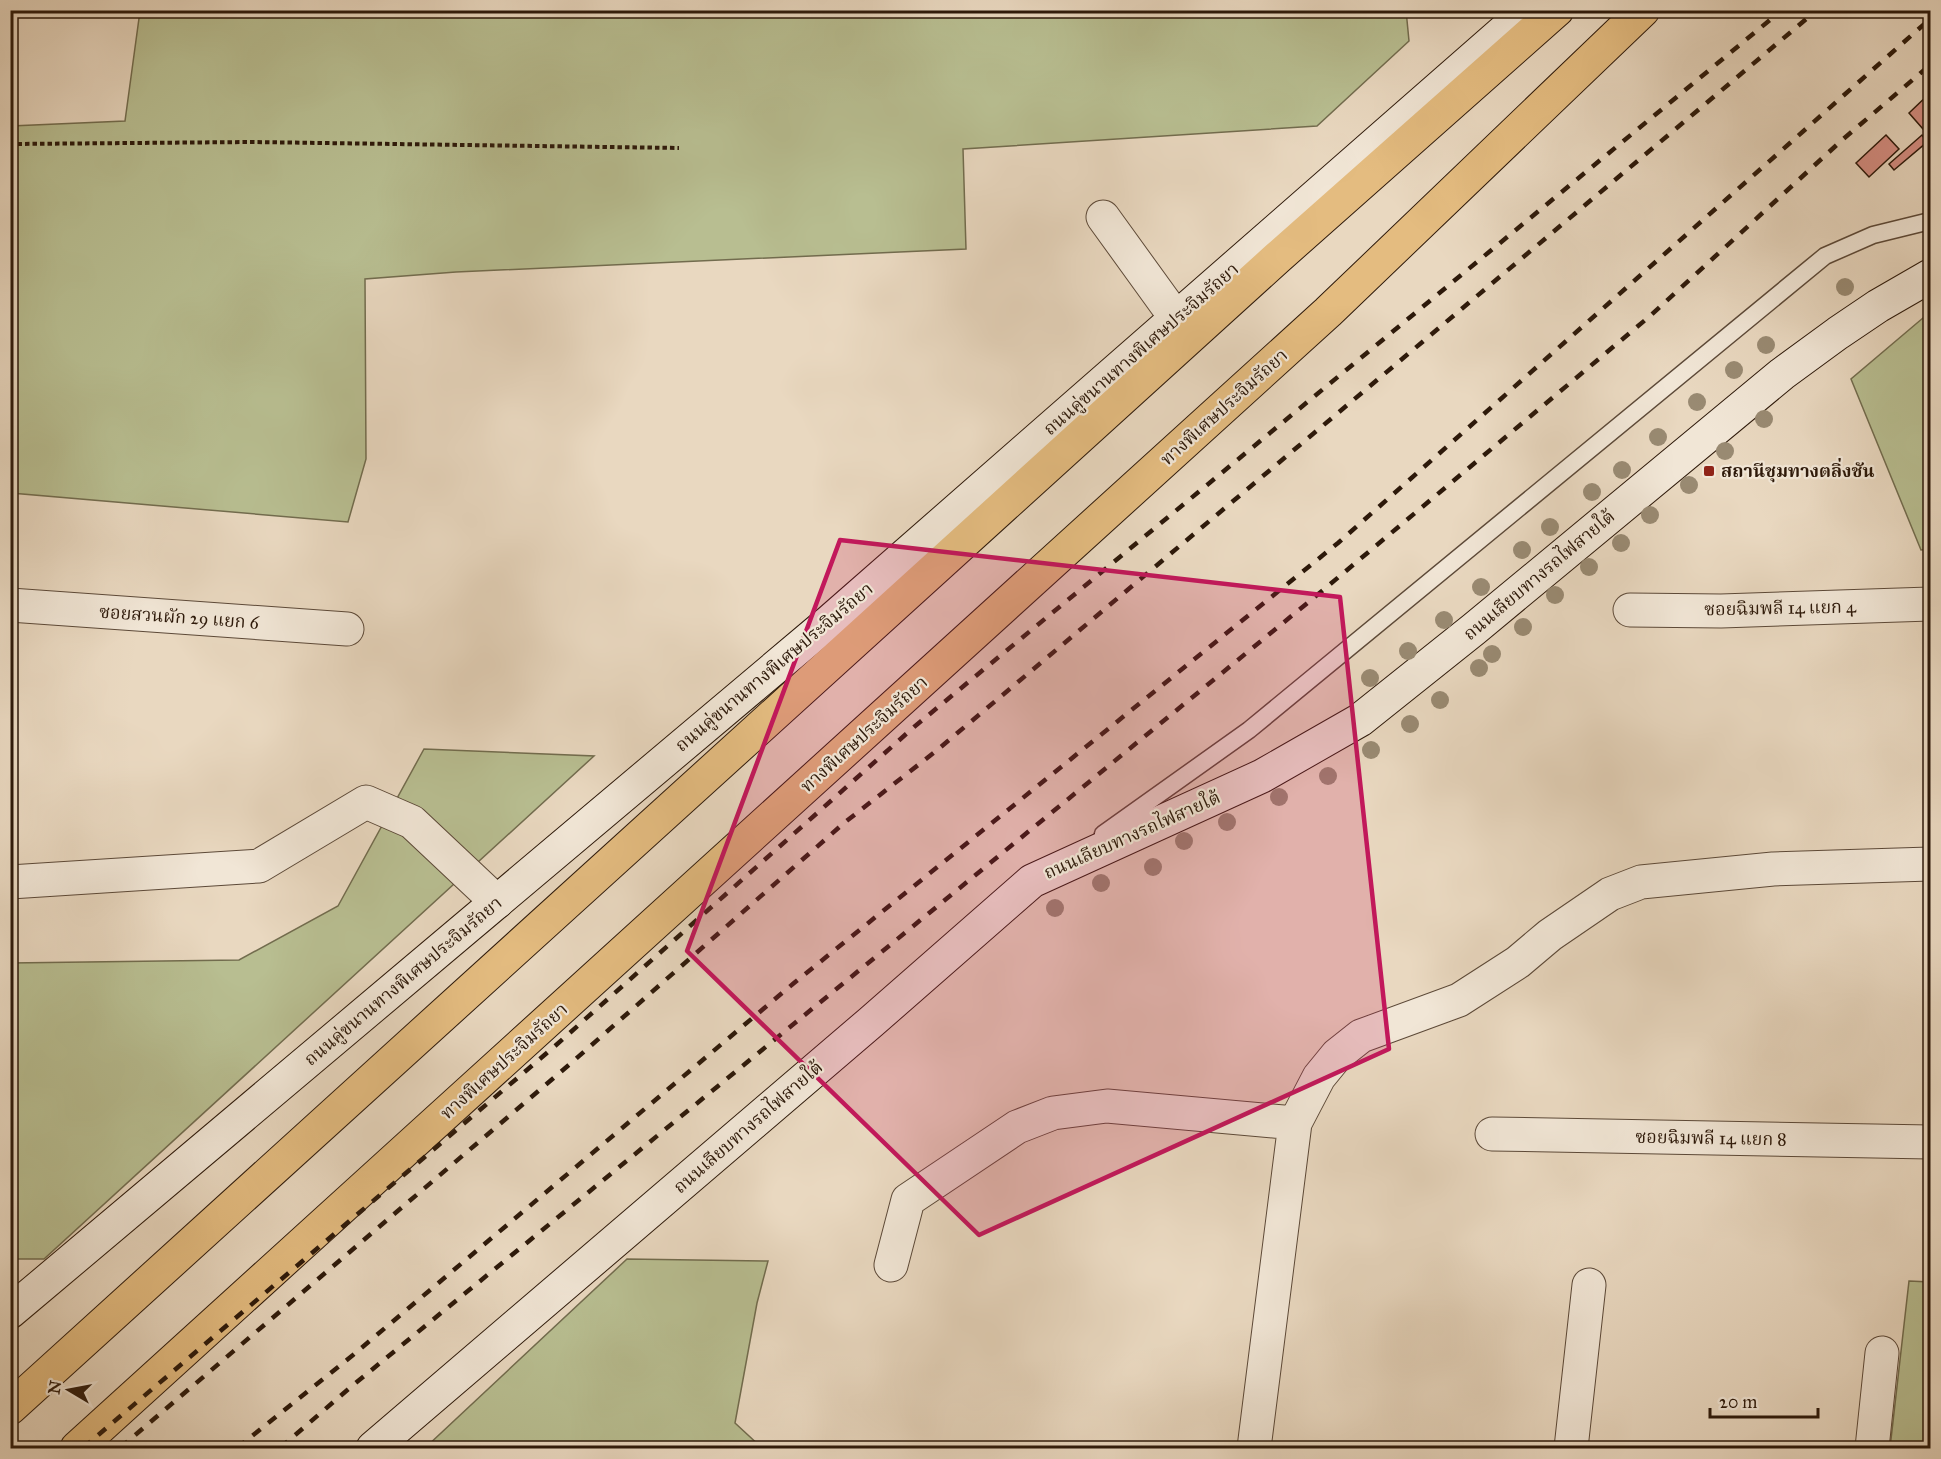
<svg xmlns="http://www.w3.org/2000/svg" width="1941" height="1459" viewBox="0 0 1941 1459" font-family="'IM FELL Great Primer','Noto Serif Thai',serif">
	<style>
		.green { fill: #b8be91; stroke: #726c4e; stroke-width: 1.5 }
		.building { fill: #d68e83; stroke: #2d190a; stroke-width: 1.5 }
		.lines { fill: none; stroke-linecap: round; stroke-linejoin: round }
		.service-casing { stroke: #5c4938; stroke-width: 19 }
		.minor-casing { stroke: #5c4938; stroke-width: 35 }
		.secondary-casing { stroke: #2d190a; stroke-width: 35 }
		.motorway-casing { stroke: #2d190a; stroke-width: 35 }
		.path { stroke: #2d190a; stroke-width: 4; stroke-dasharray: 4.5 3; stroke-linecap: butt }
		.service { stroke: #f1e6d6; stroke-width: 16 }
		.minor { stroke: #f1e6d6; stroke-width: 33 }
		.secondary { stroke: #f1e6d6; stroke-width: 33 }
		.motorway { stroke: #e4bc80; stroke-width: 33 }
		.rail { stroke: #2d190a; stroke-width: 4.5; stroke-dasharray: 10 10; stroke-linecap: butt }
		.tree { fill: #998a72 }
		.marked { fill: #c2185b; fill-opacity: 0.2; stroke: #c2185b; stroke-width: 4.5; stroke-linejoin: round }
		.poi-dot { fill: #8f2418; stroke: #f1e6d6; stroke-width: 2 }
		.labels { text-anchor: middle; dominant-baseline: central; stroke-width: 4.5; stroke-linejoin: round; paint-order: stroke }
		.street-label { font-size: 18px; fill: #2d190a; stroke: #f1e6d6 }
		.poi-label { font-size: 18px; font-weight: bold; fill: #2d190a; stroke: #f1e6d6; text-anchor: start }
	</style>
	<rect width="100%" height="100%" fill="#e9d8c0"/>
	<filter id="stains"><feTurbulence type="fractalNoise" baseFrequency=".00333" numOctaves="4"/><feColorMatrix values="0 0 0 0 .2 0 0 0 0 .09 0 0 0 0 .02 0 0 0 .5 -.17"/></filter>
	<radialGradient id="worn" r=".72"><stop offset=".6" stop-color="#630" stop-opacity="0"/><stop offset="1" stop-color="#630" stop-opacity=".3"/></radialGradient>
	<!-- green -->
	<path class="green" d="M 1406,10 L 1409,41 L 1317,126 L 963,149 L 966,249 L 456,272 L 365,279 L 366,459 L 348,522 L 11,493 L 11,126 L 125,121 L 140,11 Z
		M 1930,312 L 1930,549 L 1921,550 L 1851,379 Z
		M 424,749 L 594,756 L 44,1259 L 11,1259 L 10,963 L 239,960 L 338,906 Z
		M 627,1259 L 768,1261 L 757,1303 L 735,1423 L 762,1448 L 425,1448 Z
		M 1909,1281 L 1930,1282 L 1930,1448 L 1890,1448 Z"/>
	<!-- building -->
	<path class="building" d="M 1930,93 L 1930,137 L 1909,113 Z
		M 1886,135 L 1899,149 L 1869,177 L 1856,163 Z
		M 1922,135 L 1927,142 L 1894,170 L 1889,164 Z"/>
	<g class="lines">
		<defs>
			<path id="service" d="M 1103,834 L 1249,730 L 1825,256 L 1873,235 L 1930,221"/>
			<path id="minor" d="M 1103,217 L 1176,318
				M 10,605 L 347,629
				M 1630,610 L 1721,611 L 1930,604
				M 10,882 L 259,866 L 366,802 L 412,822 L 497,902
				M 1492,1134 L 1930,1142
				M 891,1265 L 908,1200 L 1017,1127 L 1053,1113 L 1107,1106 L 1295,1123
				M 1254,1448 L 1295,1123 L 1319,1077 L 1337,1055 L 1361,1036 L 1459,1000 L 1518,962 L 1550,935 L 1610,894 L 1641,882 L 1773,869 L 1930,864
				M 1571,1448 L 1589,1285
				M 1872,1448 L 1882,1353"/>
			<path id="secondary" d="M 10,1312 L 829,622 L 1528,10
				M 373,1448 L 871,1022 L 1032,881 L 1262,776 L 1360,720 L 1474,629 L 1782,374 L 1838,333 L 1878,306 L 1930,276"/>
			<path id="motorway" d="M 10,1408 L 1277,258 L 1557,10
				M 77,1448 L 1328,312 L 1643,10"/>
		</defs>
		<!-- service casing -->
		<use href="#service" class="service-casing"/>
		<!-- minor casing -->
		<use href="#minor" class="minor-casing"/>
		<!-- secondary casing -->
		<use href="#secondary" class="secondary-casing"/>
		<!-- motorway casing -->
		<use href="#motorway" class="motorway-casing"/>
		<!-- path -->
		<path class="path" d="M 10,144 L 252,142 L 679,148"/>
		<!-- service -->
		<use href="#service" class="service"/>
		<!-- minor -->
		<use href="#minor" class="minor"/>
		<!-- secondary -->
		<use href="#secondary" class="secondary"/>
		<!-- motorway -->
		<use href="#motorway" class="motorway"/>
		<!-- rail -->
		<path class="rail" d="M 83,1448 L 555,1046 L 914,727 L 1782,10
			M 120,1448 L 570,1064 L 844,823 L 936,751 L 1817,10
			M 237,1448 L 353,1355 L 794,983 L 1338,543 L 1930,19
			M 280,1448 L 352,1386 L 1322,591 L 1650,316 L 1841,141 L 1930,65"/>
	</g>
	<!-- trees -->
	<g class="tree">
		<circle cx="1845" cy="287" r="9"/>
		<circle cx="1766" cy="345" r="9"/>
		<circle cx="1734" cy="370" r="9"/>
		<circle cx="1697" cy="402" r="9"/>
		<circle cx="1764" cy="419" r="9"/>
		<circle cx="1658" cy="437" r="9"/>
		<circle cx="1725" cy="451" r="9"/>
		<circle cx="1622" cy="470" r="9"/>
		<circle cx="1689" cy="485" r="9"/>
		<circle cx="1592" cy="492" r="9"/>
		<circle cx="1650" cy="515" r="9"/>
		<circle cx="1550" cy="527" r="9"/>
		<circle cx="1621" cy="543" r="9"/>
		<circle cx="1522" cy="550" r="9"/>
		<circle cx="1589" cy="567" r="9"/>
		<circle cx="1481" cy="587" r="9"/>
		<circle cx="1555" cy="595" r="9"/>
		<circle cx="1444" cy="620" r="9"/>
		<circle cx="1523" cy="627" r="9"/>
		<circle cx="1408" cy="651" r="9"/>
		<circle cx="1492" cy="654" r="9"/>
		<circle cx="1479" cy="668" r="9"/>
		<circle cx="1370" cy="678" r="9"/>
		<circle cx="1440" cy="700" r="9"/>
		<circle cx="1410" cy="724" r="9"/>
		<circle cx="1371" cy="750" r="9"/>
		<circle cx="1328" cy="776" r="9"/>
		<circle cx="1279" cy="797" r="9"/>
		<circle cx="1227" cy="822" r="9"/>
		<circle cx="1184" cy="841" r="9"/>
		<circle cx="1153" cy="867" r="9"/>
		<circle cx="1101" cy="883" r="9"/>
		<circle cx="1055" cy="908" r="9"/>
	</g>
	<!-- marked area -->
	<path class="marked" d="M 840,540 L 1340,597 L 1389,1049 L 979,1235 L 687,951 Z"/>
	<!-- markers -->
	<rect class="poi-dot" x="1703" y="465" width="12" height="12" rx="3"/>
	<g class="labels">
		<!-- street labels -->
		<g class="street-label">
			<text transform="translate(1141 349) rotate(-41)">ถนนคู่ขนานทางพิเศษประจิมรัถยา</text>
			<text transform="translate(1224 407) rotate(-42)">ทางพิเศษประจิมรัถยา</text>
			<text transform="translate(1539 575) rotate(-40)">ถนนเลียบทางรถไฟสายใต้</text>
			<text transform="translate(1780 608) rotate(-1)">ซอยฉิมพลี 14 แยก 4</text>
			<text transform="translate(179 617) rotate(4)">ซอยสวนผัก 29 แยก 6</text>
			<text transform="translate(774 667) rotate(-40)">ถนนคู่ขนานทางพิเศษประจิมรัถยา</text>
			<text transform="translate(864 734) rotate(-42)">ทางพิเศษประจิมรัถยา</text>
			<text transform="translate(1132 835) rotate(-24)">ถนนเลียบทางรถไฟสายใต้</text>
			<text transform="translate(403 981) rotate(-40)">ถนนคู่ขนานทางพิเศษประจิมรัถยา</text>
			<text transform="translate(504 1061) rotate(-42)">ทางพิเศษประจิมรัถยา</text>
			<text transform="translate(748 1127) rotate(-41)">ถนนเลียบทางรถไฟสายใต้</text>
			<text transform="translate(1711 1138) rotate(1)">ซอยฉิมพลี 14 แยก 8</text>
		</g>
		<!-- poi labels -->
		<g class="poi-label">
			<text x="1721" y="471">สถานีชุมทางตลิ่งชัน</text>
		</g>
	</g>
	<!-- margin -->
	<rect width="1941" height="1459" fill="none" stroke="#e9d8c0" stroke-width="36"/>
	<rect x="12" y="12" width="1917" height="1435" fill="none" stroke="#2d190a" stroke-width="3"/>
	<rect x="18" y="18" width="1905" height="1423" fill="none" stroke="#2d190a" stroke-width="1.5"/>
	<!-- north arrow -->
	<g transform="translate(69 1390) rotate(280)" stroke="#f1e6d6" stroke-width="4.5" paint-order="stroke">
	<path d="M0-4.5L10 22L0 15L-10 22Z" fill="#2d190a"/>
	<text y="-9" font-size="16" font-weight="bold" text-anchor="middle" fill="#2d190a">N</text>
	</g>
	<!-- scale -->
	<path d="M1710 1408v9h108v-9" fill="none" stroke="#2d190a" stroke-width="3"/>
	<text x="1719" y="1408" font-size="18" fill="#2d190a" stroke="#f1e6d6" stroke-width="4.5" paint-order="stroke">20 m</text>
	<rect width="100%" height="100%" filter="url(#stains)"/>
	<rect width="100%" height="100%" fill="url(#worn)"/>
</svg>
